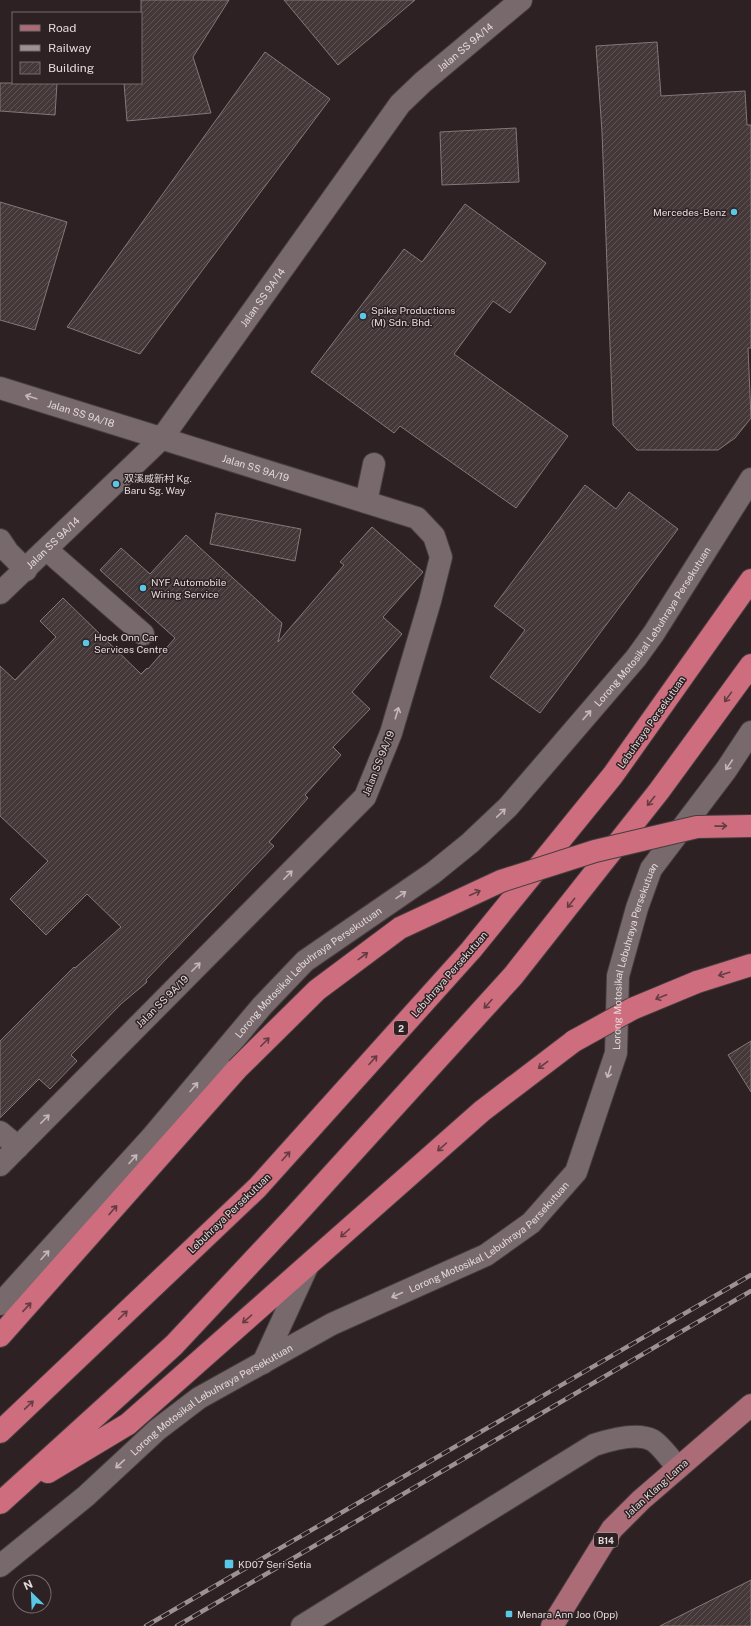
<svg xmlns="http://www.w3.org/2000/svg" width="751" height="1626" viewBox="0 0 751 1626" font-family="'Public Sans','Noto Sans SC',sans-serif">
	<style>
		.building { fill: url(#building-hatch); stroke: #867779 }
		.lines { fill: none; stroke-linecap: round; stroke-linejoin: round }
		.minor-casing { stroke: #463d3e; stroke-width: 24 }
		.major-casing { stroke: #463d3e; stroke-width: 24 }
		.highway-casing { stroke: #463d3e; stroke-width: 24 }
		.minor { stroke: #786a6c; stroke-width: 22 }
		.major { stroke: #ab6c77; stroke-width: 22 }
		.highway { stroke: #cd6d7e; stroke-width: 22 }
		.rail-casing { stroke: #9c9293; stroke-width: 4.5 }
		.rail { stroke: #2d2123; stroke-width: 3; stroke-dasharray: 9; stroke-linecap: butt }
		.highway-bridge-casing { stroke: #463d3e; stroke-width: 24; stroke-linecap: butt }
		.highway-bridge { stroke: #cd6d7e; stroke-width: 22 }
		.oneway { stroke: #c3b8ba }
		.oneway2 { stroke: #653c43 }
		.poi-dot { fill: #5bc7e7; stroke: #2d2123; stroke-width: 1.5 }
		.labels { text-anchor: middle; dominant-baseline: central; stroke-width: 3; stroke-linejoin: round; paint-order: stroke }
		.shield { fill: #2d2123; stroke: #aca2a4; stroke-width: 1 }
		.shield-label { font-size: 9px; font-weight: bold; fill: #e3dadb }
		.street-label { font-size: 10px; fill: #e3dadb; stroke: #2d2123 }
		.poi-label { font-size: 10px; fill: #e3dadb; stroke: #2d2123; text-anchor: start }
	</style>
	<defs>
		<pattern id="building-hatch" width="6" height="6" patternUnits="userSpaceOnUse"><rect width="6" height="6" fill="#443839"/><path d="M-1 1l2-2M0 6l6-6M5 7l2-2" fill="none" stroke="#5f5455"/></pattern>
	</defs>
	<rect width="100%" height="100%" fill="#2d2123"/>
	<!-- building -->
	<path class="building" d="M 141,0 L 229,0 L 193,57 L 211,113 L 127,121 L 124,83 L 141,83 Z
		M 284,0 L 415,0 L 338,65 Z
		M 657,42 L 661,96 L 745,91 L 747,125 L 751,125 L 751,348 L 748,348 L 751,418 L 735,438 L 718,450 L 637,450 L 613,425 L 602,132 L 596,46 Z
		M 265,52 L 330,99 L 140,354 L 67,327 Z
		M 0,83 L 57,83 L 55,115 L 0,111 Z
		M 516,128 L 519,182 L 442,185 L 440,132 Z
		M 0,202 L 67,222 L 35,330 L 0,320 Z
		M 465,204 L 546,263 L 510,313 L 493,301 L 454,354 L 568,436 L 516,508 L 400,426 L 394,433 L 311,372 L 404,249 L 422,262 Z
		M 585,485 L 616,509 L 629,492 L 678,529 L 540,713 L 490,677 L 525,630 L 494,606 Z
		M 216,513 L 301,529 L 295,561 L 210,544 Z
		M 372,527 L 423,572 L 383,617 L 402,634 L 352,692 L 370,709 L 333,747 L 341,755 L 305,795 L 308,798 L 269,842 L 274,846 L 146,980 L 147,982 L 121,1004 L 71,1055 L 77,1061 L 50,1089 L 39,1079 L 0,1118 L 0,1041 L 74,967 L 75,968 L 121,927 L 87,894 L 46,935 L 10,899 L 48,861 L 0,816 L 0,666 L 15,680 L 56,637 L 40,621 L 63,598 L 141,674 L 147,668 L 148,669 L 175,638 L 100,570 L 121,548 L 150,574 L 186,535 L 282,623 L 278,642 L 344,565 L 340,562 Z
		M 751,1041 L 751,1092 L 728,1055 Z
		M 751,1580 L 751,1626 L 660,1626 Z"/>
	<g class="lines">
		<defs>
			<g id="minor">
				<path id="s1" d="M 0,388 L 417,518 L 434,536 L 441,557 L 430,601 L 391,733 L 365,797 L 0,1165"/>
				<path d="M 366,502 L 374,464"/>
				<path d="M 0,540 L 8,552 L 26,570"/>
				<path d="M 47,550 L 143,634"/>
				<path id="s2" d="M 0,593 L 162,438 L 400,104 L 423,82 L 521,0"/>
				<path d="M 0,1132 L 18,1147"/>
				<path id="s3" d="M 0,1304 L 151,1138 L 262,1006 L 305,961 L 433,873 L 470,843 L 508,807 L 636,658 L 654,633 L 751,479"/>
				<path d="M 263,1363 L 307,1267"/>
				<path id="s4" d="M 0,1566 L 86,1496 L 157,1430 L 199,1398 L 332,1324 L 486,1255 L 531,1223 L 576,1172 L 616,1053 L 618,976 L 637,908 L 651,869 L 726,770 L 751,732"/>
				<path d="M 302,1626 L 594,1445 C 609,1440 637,1432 652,1440 C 660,1444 672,1461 678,1468"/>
			</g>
			<path id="major" d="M 552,1626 L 612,1529 L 641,1500 L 751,1405"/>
			<path id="highway" d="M 697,982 L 751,965
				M 0,1336 L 237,1069
				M 0,1432 L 257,1188 L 471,950 L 613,775 L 751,580
				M 48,1472 L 128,1424 L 482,1111 L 574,1041
				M 0,1503 L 174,1345 L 292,1219 L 513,976 L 659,791 L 751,665"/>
		</defs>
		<!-- minor casing -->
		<use href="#minor" class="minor-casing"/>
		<!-- major casing -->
		<use href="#major" class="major-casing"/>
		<!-- highway casing -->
		<use href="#highway" class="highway-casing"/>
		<!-- minor -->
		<use href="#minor" class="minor"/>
		<!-- major -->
		<use href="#major" class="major"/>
		<!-- highway -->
		<use href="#highway" class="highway"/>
		<defs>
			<path id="rail" d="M 146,1626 L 751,1275
				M 177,1626 L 751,1291"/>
		</defs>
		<!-- rail casing -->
		<use href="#rail" class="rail-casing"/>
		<!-- rail -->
		<use href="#rail" class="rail"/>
		<defs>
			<path id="highway-bridge" d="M 574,1041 L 632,1009 L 697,982
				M 237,1069 L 317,990 L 400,928 L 501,881 L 595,851 L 697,827 L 751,826"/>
		</defs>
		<!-- highway-bridge casing -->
		<use href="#highway-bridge" class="highway-bridge-casing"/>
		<!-- highway-bridge -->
		<use href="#highway-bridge" class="highway-bridge"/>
	</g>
	<!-- one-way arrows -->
	<defs><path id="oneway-shaft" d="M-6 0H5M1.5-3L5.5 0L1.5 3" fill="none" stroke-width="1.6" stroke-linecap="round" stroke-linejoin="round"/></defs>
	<g class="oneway">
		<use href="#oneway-shaft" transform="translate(31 397) rotate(-163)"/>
		<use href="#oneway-shaft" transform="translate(397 713) rotate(-73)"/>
		<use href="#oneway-shaft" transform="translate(587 715) rotate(-49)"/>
		<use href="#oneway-shaft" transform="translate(729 765) rotate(124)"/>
		<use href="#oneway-shaft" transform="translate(501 813) rotate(-44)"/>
		<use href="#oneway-shaft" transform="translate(288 875) rotate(-45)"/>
		<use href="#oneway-shaft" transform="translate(401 895) rotate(-35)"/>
		<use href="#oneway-shaft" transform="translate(196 967) rotate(-45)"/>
		<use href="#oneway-shaft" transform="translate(609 1072) rotate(108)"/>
		<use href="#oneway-shaft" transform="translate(194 1087) rotate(-50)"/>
		<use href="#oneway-shaft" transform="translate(45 1119) rotate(-45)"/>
		<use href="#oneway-shaft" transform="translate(133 1159) rotate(-48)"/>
		<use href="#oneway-shaft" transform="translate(45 1255) rotate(-48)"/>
		<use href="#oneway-shaft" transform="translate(397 1295) rotate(156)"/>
		<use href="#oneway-shaft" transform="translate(120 1464) rotate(137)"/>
	</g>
	<g class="oneway2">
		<use href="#oneway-shaft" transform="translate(728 697) rotate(126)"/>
		<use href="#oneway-shaft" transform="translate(651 801) rotate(128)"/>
		<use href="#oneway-shaft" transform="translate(721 826) rotate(-1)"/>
		<use href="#oneway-shaft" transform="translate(475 893) rotate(-25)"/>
		<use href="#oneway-shaft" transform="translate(571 903) rotate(128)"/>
		<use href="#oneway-shaft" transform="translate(363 956) rotate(-37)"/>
		<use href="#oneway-shaft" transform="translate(724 974) rotate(163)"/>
		<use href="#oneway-shaft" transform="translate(661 997) rotate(158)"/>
		<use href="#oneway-shaft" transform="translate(488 1004) rotate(132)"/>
		<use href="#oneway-shaft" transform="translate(265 1042) rotate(-45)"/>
		<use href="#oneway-shaft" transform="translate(373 1060) rotate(-48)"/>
		<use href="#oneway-shaft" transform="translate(543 1065) rotate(143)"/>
		<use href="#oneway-shaft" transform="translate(442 1147) rotate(138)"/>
		<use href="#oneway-shaft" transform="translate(286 1156) rotate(-48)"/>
		<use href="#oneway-shaft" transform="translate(113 1210) rotate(-49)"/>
		<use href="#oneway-shaft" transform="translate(345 1233) rotate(138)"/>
		<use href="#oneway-shaft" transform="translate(27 1307) rotate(-47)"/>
		<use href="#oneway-shaft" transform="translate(123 1315) rotate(-44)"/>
		<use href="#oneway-shaft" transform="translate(247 1319) rotate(139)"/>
		<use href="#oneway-shaft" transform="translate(29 1405) rotate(-44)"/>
	</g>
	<!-- markers -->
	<g class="poi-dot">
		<circle cx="734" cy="212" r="4"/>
		<circle cx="363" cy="316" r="4"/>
		<circle cx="116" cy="484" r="4"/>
		<circle cx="143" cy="588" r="4"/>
		<circle cx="86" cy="643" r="4"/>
		<rect x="224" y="1559" width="10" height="10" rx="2"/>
		<rect x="505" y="1610" width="8" height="8" rx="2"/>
	</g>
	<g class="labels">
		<!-- shield labels -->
		<g class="shield">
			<rect x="394" y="1021" width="14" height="14" rx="3"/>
			<rect x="594" y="1533" width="24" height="14" rx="3"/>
		</g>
		<g class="shield-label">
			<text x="401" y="1028">2</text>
			<text x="606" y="1540">B14</text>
		</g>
		<!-- street labels -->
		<g class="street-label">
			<text stroke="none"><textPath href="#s2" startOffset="721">Jalan SS 9A/14</textPath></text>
			<text stroke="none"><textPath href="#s2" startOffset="397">Jalan SS 9A/14</textPath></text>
			<text stroke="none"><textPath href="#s1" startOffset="85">Jalan SS 9A/18</textPath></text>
			<text stroke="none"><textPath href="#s1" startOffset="268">Jalan SS 9A/19</textPath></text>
			<text stroke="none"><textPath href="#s2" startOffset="73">Jalan SS 9A/14</textPath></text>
			<text stroke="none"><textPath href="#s3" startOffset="946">Lorong Motosikal Lebuhraya Persekutuan</textPath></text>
			<text transform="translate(651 722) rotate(-55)">Lebuhraya Persekutuan</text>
			<text transform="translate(378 763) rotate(-68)">Jalan SS 9A/19</text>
			<text stroke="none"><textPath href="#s4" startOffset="930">Lorong Motosikal Lebuhraya Persekutuan</textPath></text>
			<text stroke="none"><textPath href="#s3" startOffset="454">Lorong Motosikal Lebuhraya Persekutuan</textPath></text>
			<text transform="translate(449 974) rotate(-49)">Lebuhraya Persekutuan</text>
			<text transform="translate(162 1001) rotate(-45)">Jalan SS 9A/19</text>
			<text transform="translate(229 1213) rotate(-44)">Lebuhraya Persekutuan</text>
			<text stroke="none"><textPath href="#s4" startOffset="594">Lorong Motosikal Lebuhraya Persekutuan</textPath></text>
			<text stroke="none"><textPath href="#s4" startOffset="270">Lorong Motosikal Lebuhraya Persekutuan</textPath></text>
			<text transform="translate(656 1488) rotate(-42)">Jalan Klang Lama</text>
		</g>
		<!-- poi labels -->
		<g class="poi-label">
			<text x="726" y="212" text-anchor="end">Mercedes-Benz</text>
			<text x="371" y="310">Spike Productions<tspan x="371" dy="12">(M) Sdn. Bhd.</tspan></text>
			<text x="124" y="478">双溪威新村 Kg.<tspan x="124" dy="12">Baru Sg. Way</tspan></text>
			<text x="151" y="582">NYF Automobile<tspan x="151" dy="12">Wiring Service</tspan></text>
			<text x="94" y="637">Hock Onn Car<tspan x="94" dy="12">Services Centre</tspan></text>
			<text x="238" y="1564">KD07 Seri Setia</text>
			<text x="517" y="1614">Menara Ann Joo (Opp)</text>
		</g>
	</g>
	<!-- legend -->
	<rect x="12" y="12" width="130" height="72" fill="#2d2123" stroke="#766b6d"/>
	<rect x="20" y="25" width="20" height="6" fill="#ab6c77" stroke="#766b6d"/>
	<text x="48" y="32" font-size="12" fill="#e3dadb">Road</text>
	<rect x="20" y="45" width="20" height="6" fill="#9c9293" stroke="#766b6d"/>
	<text x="48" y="52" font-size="12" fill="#e3dadb">Railway</text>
	<rect x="20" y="62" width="20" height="12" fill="url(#building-hatch)" stroke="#766b6d"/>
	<text x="48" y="72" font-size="12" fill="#e3dadb">Building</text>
	<!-- north arrow -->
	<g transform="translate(32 1594) rotate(336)"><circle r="19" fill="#2d2123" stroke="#766b6d"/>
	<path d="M0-3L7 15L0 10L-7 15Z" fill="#5bc7e7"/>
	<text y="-6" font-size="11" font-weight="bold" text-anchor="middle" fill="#e3dadb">N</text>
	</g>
</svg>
